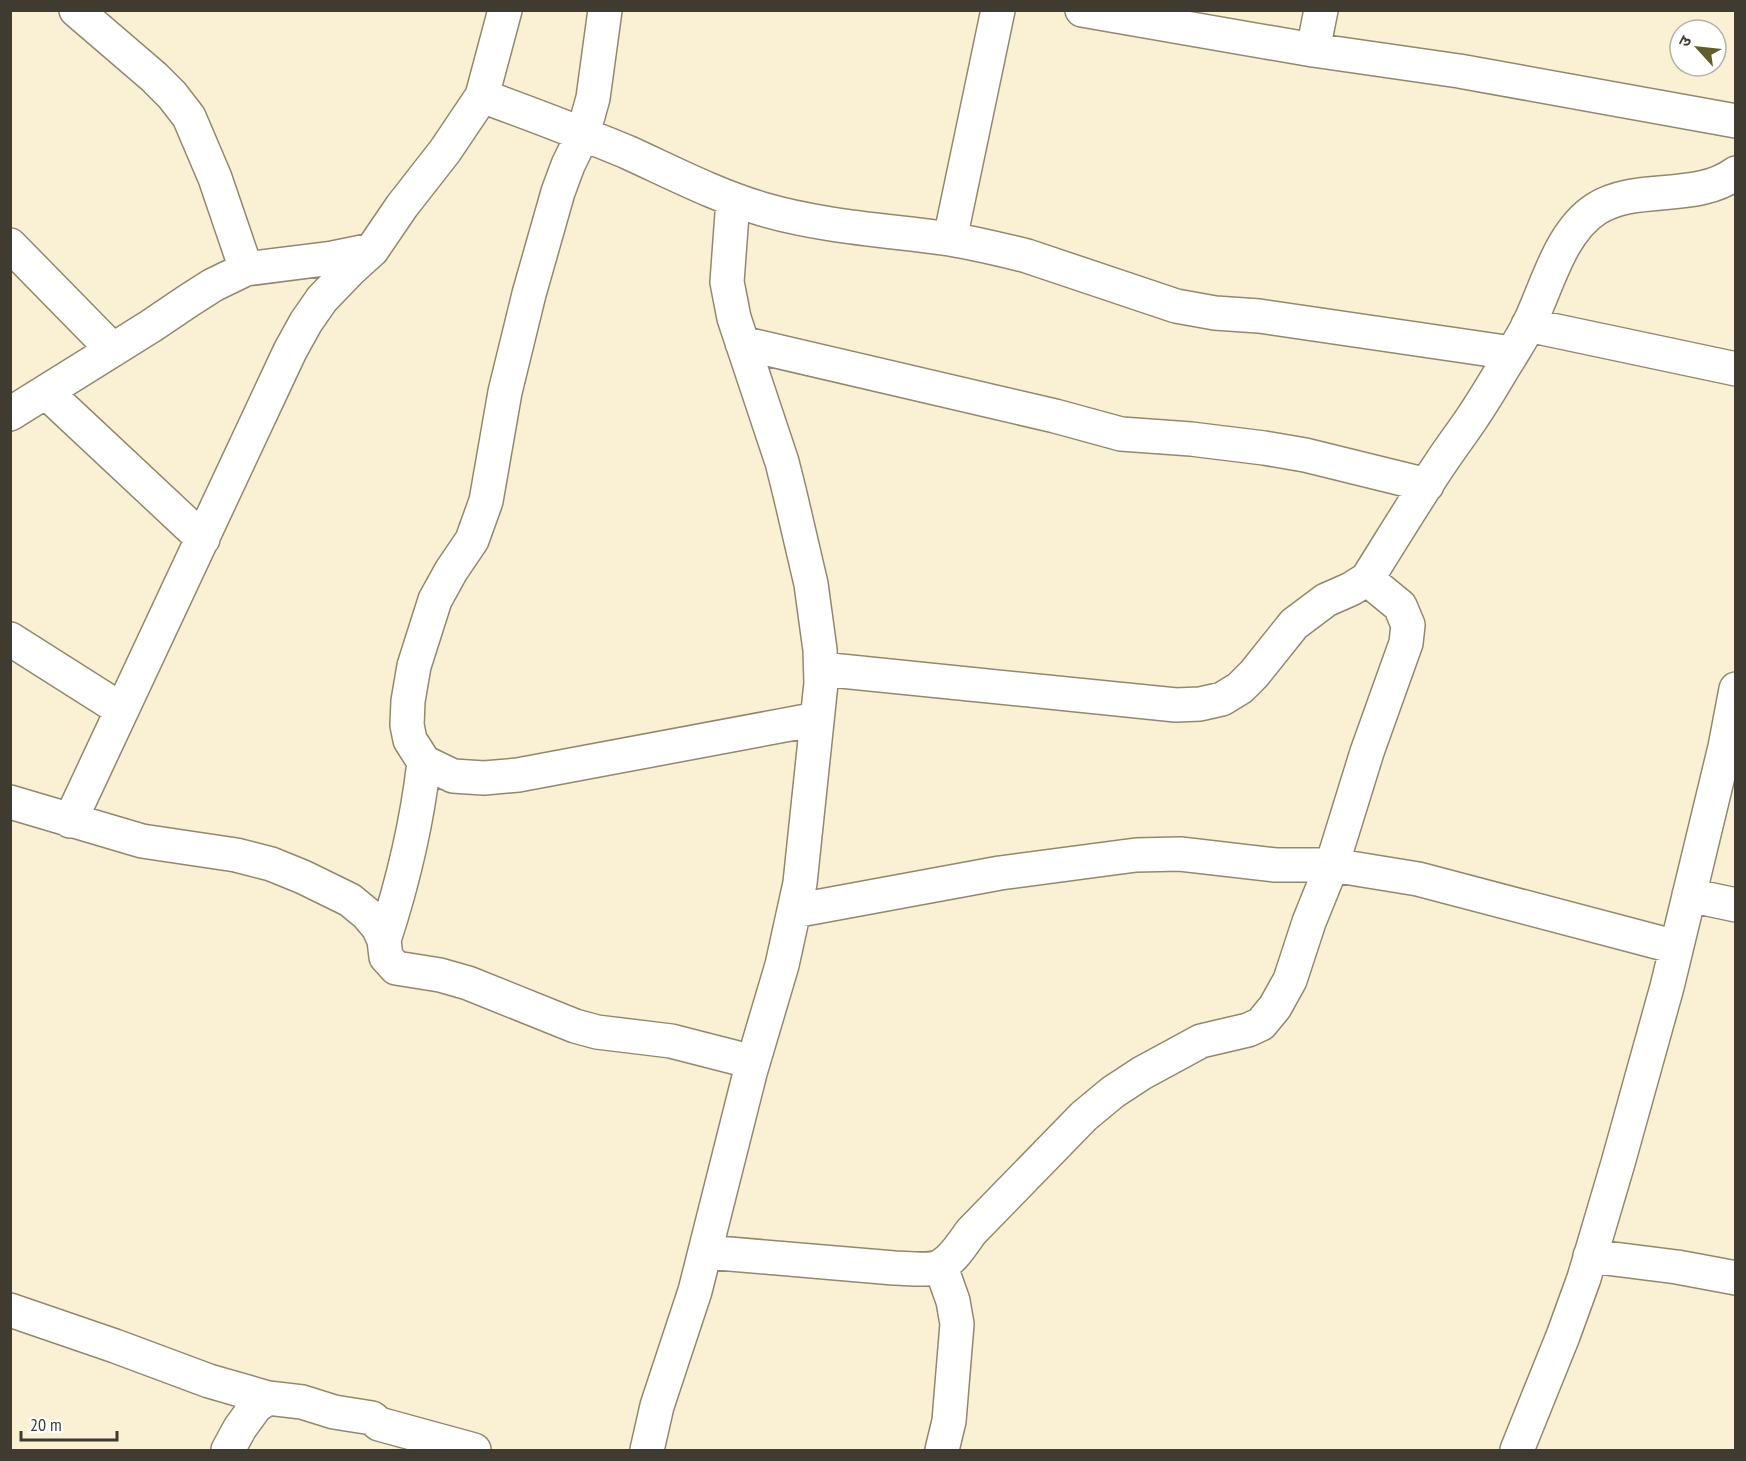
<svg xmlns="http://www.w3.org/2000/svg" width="1746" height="1461" viewBox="0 0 1746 1461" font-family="'PT Sans Narrow','Noto Sans Devanagari',sans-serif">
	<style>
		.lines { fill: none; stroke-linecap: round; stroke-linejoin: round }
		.minor-casing { stroke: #91886f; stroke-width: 36 }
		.minor { stroke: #fff; stroke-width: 33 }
	</style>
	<rect width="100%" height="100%" fill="#faf1d4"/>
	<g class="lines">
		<defs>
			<path id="minor" d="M 76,10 L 154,77 L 172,95 L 189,117 L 215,178 L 246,269
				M 605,10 L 593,98 L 583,134 L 568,165 L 558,192 L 529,294 L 505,392 L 486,501 L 472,540 L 451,571 L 435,600 L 414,666 L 408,701 L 407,725 L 410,740 L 424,762 L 453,776 L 484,778 L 518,775 L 817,719
				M 1082,10 L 1313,50 L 1459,71 L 1736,121
				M 1313,50 L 1321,10
				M 482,96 C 531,114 579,132 627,152 C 671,172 715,195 762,209 C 820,226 882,230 942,238 C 971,242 999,249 1027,256 L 1176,306 L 1215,313 L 1259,316 L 1512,353
				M 950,239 L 998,10
				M 10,245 L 113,350
				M 1528,325 L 1736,369
				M 742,343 L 1055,416 L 1121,434 L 1191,439 L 1264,448 L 1305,455 L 1427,485
				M 46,392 L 203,539
				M 10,414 L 151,326 L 188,301 L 213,285 L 246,269 L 333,258 L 372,250
				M 10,639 L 122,710
				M 821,669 L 1176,705 L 1200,704 L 1222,699 L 1240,688 L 1254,674 L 1294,624 L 1326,600 L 1351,589 L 1367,579 C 1391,541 1415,501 1440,464 C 1451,447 1463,432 1474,415 C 1487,396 1498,376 1510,357 C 1516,347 1523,336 1528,326 C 1547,288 1559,233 1596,209 C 1637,183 1695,203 1736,173
				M 10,802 L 142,841 L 236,855 L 271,864 L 303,877 L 350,900 L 367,914 L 378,927 L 384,940 L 386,957 L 396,968 L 440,975 L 468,983 L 575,1026 L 597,1032 L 671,1041 L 753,1062
				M 70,821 L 290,351 L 306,322 L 322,299 L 350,270 L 372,250 L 402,206 L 445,151 L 482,96 L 505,10
				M 1689,895 L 1736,905
				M 794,911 L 1000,873 L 1136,855 L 1180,854 L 1275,865 L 1332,865 L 1418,879 L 1676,947
				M 384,940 C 403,882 417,823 424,762
				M 706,1252 L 894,1268 C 906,1268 933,1272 942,1265 C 954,1258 963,1243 971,1232 L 1084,1116 L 1113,1092 L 1142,1073 L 1201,1041 L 1248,1030 L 1261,1024 L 1275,1007 L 1290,980 L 1309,922 L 1332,865 L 1367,752 L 1406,643 L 1408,625 L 1400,606 L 1367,579
				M 1590,1256 L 1677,1267 L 1736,1278
				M 941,1267 L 953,1301 L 957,1324 L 949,1421 L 942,1450
				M 10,1310 L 115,1346 L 209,1381 L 268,1398
				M 228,1450 L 240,1428 L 256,1406 L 268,1398 L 302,1402 L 334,1412 L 372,1418 L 379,1424 L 474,1450
				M 647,1450 L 657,1406 L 695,1291 L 750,1073 L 782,965 L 800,883 L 821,683 L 820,650 L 811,584 L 790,494 L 782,462 L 734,318 L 727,282 L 733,200
				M 1517,1450 L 1563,1336 L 1584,1278 L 1618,1163 L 1667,987 L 1725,747 L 1736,689"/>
		</defs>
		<!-- minor casing -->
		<use href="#minor" class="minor-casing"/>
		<!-- minor -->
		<use href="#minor" class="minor"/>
	</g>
	<!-- border -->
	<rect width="1746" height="1461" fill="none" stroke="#3f3b30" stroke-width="24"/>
	<!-- north arrow -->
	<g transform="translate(1698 48) rotate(297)"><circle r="28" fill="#ffffff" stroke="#b2b1ac" stroke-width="1.5"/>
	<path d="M0-4.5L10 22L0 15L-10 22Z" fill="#605d2a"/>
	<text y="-9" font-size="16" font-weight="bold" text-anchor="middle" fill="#3f3b30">उ</text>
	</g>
	<!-- scale -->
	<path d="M21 1431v9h96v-9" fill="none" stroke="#3f3b30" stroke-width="3"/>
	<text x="30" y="1431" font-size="18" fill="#3f3b30" stroke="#ffffff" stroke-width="4.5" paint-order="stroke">20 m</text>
</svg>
